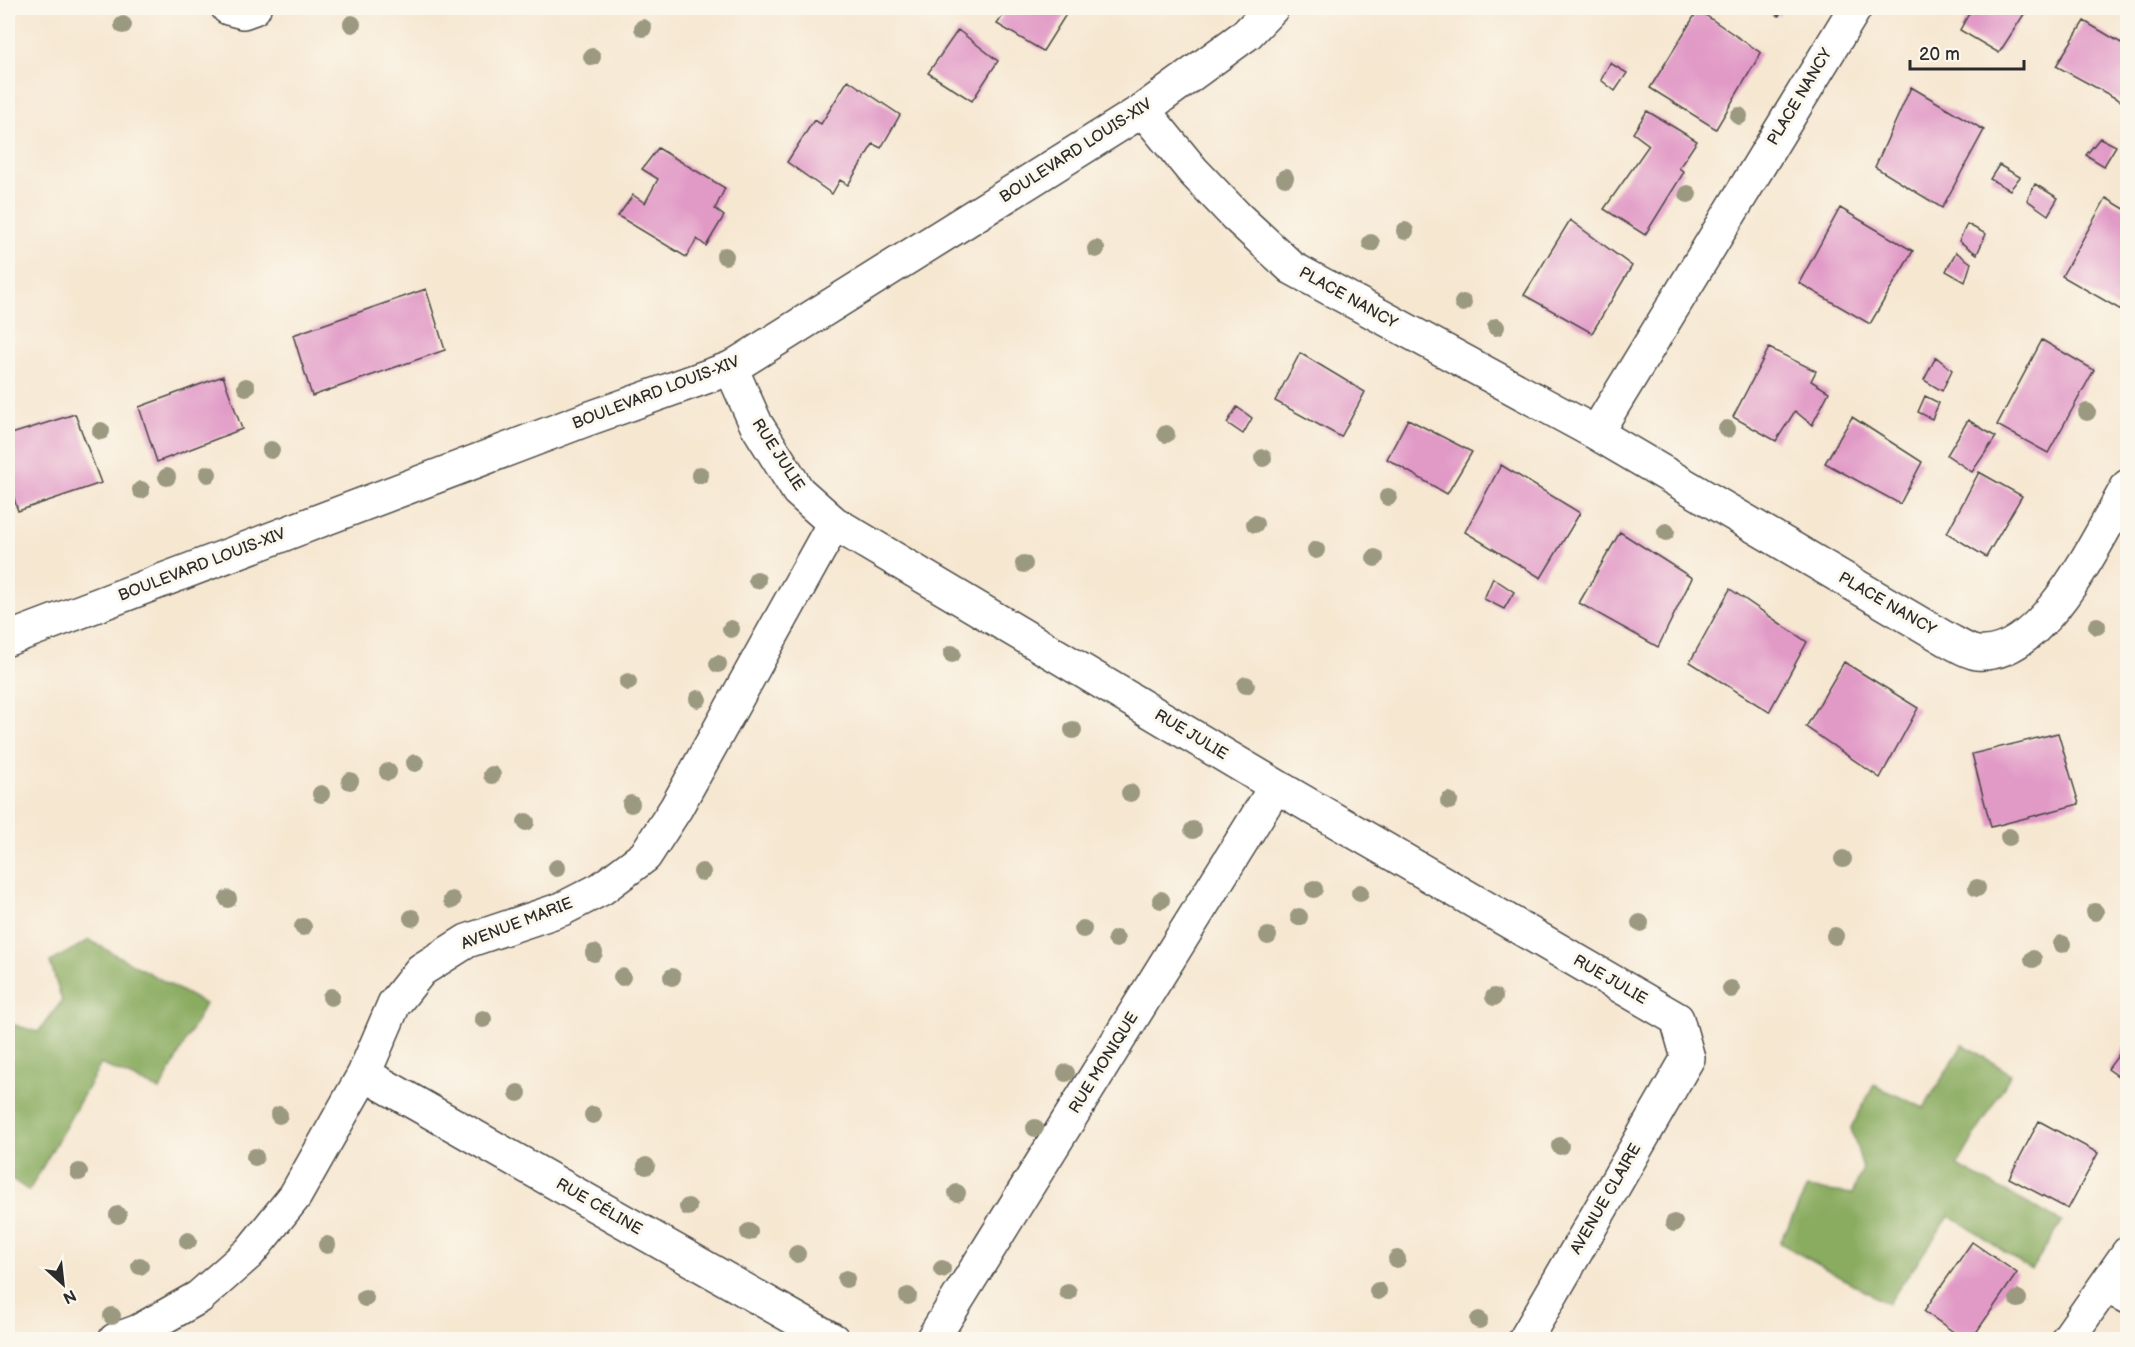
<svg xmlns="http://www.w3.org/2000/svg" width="2135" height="1347" viewBox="0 0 2135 1347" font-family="'Balsamiq Sans',sans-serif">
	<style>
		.forest { fill: #8aac60; stroke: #5a6c46; stroke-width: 1.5 }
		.building { fill: #e199c6 }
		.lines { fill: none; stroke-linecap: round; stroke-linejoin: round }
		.street-casing { stroke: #494744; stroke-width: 36 }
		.secondary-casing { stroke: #494744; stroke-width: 36 }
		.street { stroke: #fff; stroke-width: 33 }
		.secondary { stroke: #fff; stroke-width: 33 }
		.tree { fill: #9c9981 }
		.labels { text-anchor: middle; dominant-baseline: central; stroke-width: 6; stroke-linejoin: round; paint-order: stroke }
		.street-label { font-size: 16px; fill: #2b2b2b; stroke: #fbf7ec }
	</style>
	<rect width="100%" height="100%" fill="#fbf7ec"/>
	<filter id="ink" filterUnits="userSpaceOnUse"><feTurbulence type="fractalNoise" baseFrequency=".0167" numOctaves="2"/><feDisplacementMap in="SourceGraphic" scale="12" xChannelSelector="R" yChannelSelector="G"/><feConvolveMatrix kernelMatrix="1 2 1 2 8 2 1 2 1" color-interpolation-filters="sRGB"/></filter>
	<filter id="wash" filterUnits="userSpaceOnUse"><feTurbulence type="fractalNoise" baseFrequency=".008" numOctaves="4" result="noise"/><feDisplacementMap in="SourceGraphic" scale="24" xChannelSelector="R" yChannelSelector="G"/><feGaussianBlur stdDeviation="1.35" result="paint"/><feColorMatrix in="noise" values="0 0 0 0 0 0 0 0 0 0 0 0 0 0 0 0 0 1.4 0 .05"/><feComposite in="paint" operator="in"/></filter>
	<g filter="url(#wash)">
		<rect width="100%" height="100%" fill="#f6e7d1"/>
		<!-- forest -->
		<path class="forest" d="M 89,940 L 205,1004 L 160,1090 L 101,1064 L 29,1191 L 8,1176 L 8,1023 L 38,1032 L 62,1001 L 50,962 Z
			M 1963,1044 L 2011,1074 L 1957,1166 L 2062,1222 L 2031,1270 L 1950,1215 L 1888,1304 L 1780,1243 L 1807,1188 L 1852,1194 L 1863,1168 L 1851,1128 L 1874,1085 L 1924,1108 Z"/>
		<g id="blocks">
			<!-- building -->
			<path class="building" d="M 1008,8 L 1070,8 L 1043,51 L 997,24 Z
				M 1763,8 L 1783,8 L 1779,16 Z
				M 1972,8 L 2028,8 L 1999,53 L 1960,30 Z
				M 1698,10 L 1761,53 L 1716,129 L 1650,88 Z
				M 2084,21 L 2128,47 L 2128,105 L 2056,66 Z
				M 958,30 L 998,61 L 972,101 L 928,73 Z
				M 1610,63 L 1627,73 L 1615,91 L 1601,80 Z
				M 848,80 L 900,115 L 881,148 L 873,144 L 848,185 L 840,180 L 832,194 L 787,162 L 814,120 L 821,124 Z
				M 1911,87 L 1984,130 L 1942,208 L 1875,167 Z
				M 1647,111 L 1697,141 L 1679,168 L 1684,172 L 1645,235 L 1604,209 L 1649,145 L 1633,133 Z
				M 2100,138 L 2116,146 L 2104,166 L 2086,155 Z
				M 658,148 L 725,188 L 715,209 L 724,216 L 706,246 L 697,239 L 686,257 L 618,216 L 633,195 L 645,203 L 658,179 L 642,169 Z
				M 1999,165 L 2020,177 L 2010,190 L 1990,179 Z
				M 2035,184 L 2058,198 L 2048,215 L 2027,200 Z
				M 2106,198 L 2128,211 L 2128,314 L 2062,276 Z
				M 1840,208 L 1913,251 L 1870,324 L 1799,283 Z
				M 1570,220 L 1632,266 L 1592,333 L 1524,295 Z
				M 1967,224 L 1986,234 L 1977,254 L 1959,241 Z
				M 1956,252 L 1971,263 L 1965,282 L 1946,271 Z
				M 426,289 L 445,350 L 312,396 L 293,335 Z
				M 2042,340 L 2094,370 L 2048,453 L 1997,425 Z
				M 1769,348 L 1816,371 L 1811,381 L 1829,392 L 1812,425 L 1795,411 L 1776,441 L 1733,417 Z
				M 1300,353 L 1365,392 L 1341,437 L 1275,401 Z
				M 1936,357 L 1952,370 L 1942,391 L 1924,380 Z
				M 223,376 L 242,429 L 157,462 L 139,407 Z
				M 1925,396 L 1939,403 L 1932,419 L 1918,412 Z
				M 1237,407 L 1252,418 L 1243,434 L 1227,423 Z
				M 75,414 L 101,483 L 18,511 L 8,480 L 8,435 Z
				M 1852,417 L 1922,462 L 1900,504 L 1825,463 Z
				M 1408,419 L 1472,452 L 1447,494 L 1387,459 Z
				M 1968,420 L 1996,437 L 1972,472 L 1947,455 Z
				M 1501,465 L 1580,513 L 1541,578 L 1465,532 Z
				M 1979,472 L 2022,496 L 1986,557 L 1947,533 Z
				M 1620,532 L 1692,578 L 1658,647 L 1579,603 Z
				M 1493,578 L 1514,592 L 1504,609 L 1484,599 Z
				M 1730,589 L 1807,642 L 1769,712 L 1690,662 Z
				M 1844,662 L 1918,708 L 1880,778 L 1806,727 Z
				M 2058,733 L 2079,804 L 1991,827 L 1972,754 Z
				M 2128,1042 L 2128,1083 L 2108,1069 Z
				M 2039,1121 L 2098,1153 L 2068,1209 L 2009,1178 Z
				M 1972,1242 L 2017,1273 L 1971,1340 L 1965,1340 L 1924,1311 Z"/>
		</g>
	</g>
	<g filter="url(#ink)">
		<use href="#blocks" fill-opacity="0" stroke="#494744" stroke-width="1.5"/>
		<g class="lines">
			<defs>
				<path id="street" d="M 228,8 L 243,12 L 254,8
					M 1143,110 L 1193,171 L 1236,216 L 1292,268 L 1596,433 L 1948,640 C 1956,644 1968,652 1977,653 C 2044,659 2099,535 2128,486
					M 731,368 L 756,424 L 798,491 L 834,523 L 1276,786 L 1677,1019 L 1688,1058 L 1525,1340
					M 1596,433 L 1855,8
					M 364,1074 L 833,1340
					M 2107,1285 L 2128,1297
					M 115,1340 L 139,1331 L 199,1297 L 249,1253 L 295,1196 L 364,1074 L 394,1004 L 421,970 L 467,941 L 562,909 L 601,889 L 645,856 L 676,808 L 834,523
					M 932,1340 L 1276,786"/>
				<path id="secondary" d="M 8,639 L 582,421 L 731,368 L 1143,110 L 1247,34 L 1272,8
					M 2067,1340 L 2128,1253"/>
			</defs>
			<!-- street casing -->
			<use href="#street" class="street-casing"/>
			<!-- secondary casing -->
			<use href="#secondary" class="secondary-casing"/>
			<!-- street -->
			<use href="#street" class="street"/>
			<!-- secondary -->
			<use href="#secondary" class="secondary"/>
		</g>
		<!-- trees -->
		<g class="tree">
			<circle cx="352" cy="24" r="9"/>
			<circle cx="123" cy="25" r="9"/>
			<circle cx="643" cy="28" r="9"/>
			<circle cx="592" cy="57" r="9"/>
			<circle cx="1739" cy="116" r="9"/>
			<circle cx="1285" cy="178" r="9"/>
			<circle cx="1688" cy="194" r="9"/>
			<circle cx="1405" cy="231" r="9"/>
			<circle cx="1371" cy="243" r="9"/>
			<circle cx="1096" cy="249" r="9"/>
			<circle cx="725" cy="256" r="9"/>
			<circle cx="1463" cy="303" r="9"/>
			<circle cx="1496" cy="327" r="9"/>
			<circle cx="246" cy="387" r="9"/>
			<circle cx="2087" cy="412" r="9"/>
			<circle cx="1727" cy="429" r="9"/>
			<circle cx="101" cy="431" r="9"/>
			<circle cx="1166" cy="434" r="9"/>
			<circle cx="271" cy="450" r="9"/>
			<circle cx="1263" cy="458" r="9"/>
			<circle cx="208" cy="474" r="9"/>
			<circle cx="700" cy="475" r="9"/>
			<circle cx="167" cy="477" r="9"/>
			<circle cx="141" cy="490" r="9"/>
			<circle cx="1388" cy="497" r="9"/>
			<circle cx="1255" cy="524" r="9"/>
			<circle cx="1666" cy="532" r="9"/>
			<circle cx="1316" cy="550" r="9"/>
			<circle cx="1375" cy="558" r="9"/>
			<circle cx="1024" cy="564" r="9"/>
			<circle cx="757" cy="580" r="9"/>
			<circle cx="2097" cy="626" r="9"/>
			<circle cx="731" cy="629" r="9"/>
			<circle cx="952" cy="654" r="9"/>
			<circle cx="718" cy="664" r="9"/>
			<circle cx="628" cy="682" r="9"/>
			<circle cx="1246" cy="685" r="9"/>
			<circle cx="698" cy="699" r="9"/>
			<circle cx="1073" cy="730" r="9"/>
			<circle cx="415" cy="763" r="9"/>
			<circle cx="388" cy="772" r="9"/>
			<circle cx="492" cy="775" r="9"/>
			<circle cx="350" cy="781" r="9"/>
			<circle cx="1130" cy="793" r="9"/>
			<circle cx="321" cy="794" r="9"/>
			<circle cx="1449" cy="801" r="9"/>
			<circle cx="631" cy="804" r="9"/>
			<circle cx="526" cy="822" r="9"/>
			<circle cx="1193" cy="830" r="9"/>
			<circle cx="2009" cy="837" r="9"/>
			<circle cx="1843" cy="859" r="9"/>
			<circle cx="557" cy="868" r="9"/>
			<circle cx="702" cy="872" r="9"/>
			<circle cx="1977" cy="888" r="9"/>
			<circle cx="1314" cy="889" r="9"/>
			<circle cx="1360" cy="893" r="9"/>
			<circle cx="228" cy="899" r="9"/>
			<circle cx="452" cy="900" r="9"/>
			<circle cx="1161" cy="900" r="9"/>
			<circle cx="2095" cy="912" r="9"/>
			<circle cx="1299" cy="917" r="9"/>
			<circle cx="412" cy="918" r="9"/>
			<circle cx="1640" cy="923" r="9"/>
			<circle cx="303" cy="927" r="9"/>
			<circle cx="1083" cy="929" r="9"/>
			<circle cx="1268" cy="936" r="9"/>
			<circle cx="1835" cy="936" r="9"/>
			<circle cx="1116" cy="939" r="9"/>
			<circle cx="2062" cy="944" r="9"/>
			<circle cx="594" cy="953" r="9"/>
			<circle cx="2033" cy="959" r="9"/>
			<circle cx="622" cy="977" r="9"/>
			<circle cx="672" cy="977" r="9"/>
			<circle cx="1731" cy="989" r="9"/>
			<circle cx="331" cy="997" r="9"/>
			<circle cx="1494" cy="997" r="9"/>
			<circle cx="483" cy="1019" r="9"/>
			<circle cx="1066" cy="1073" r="9"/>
			<circle cx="518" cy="1093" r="9"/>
			<circle cx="279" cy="1115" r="9"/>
			<circle cx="593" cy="1115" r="9"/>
			<circle cx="1035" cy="1128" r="9"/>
			<circle cx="1560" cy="1146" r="9"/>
			<circle cx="255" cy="1157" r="9"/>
			<circle cx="646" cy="1166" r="9"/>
			<circle cx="79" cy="1172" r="9"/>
			<circle cx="957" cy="1193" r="9"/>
			<circle cx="688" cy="1207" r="9"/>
			<circle cx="118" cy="1215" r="9"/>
			<circle cx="1674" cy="1223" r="9"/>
			<circle cx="749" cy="1232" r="9"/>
			<circle cx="188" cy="1241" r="9"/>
			<circle cx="327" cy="1245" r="9"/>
			<circle cx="797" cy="1254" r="9"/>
			<circle cx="1397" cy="1259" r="9"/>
			<circle cx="140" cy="1266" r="9"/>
			<circle cx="942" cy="1269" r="9"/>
			<circle cx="846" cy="1279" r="9"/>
			<circle cx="1378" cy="1291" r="9"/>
			<circle cx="1068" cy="1292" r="9"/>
			<circle cx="908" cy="1296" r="9"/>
			<circle cx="365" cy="1298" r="9"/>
			<circle cx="2018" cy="1299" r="9"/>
			<circle cx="112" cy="1316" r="9"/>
			<circle cx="1479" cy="1320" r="9"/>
		</g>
	</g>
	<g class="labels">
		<!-- street labels -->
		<g class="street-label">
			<text transform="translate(1800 97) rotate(-59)">PLACE NANCY</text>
			<text transform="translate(1076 151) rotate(-33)">BOULEVARD LOUIS-XIV</text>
			<text transform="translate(1348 298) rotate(29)">PLACE NANCY</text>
			<text transform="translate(656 393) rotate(-21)">BOULEVARD LOUIS-XIV</text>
			<text transform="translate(778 455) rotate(57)">RUE JULIE</text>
			<text transform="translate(202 565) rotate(-21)">BOULEVARD LOUIS-XIV</text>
			<text transform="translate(1887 604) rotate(30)">PLACE NANCY</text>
			<text transform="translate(1191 735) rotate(31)">RUE JULIE</text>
			<text transform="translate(517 924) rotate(-21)">AVENUE MARIE</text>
			<text transform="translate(1610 980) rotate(30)">RUE JULIE</text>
			<text transform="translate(1104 1063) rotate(-58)">RUE MONIQUE</text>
			<text transform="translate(1606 1199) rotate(-60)">AVENUE CLAIRE</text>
			<text transform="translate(599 1207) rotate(30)">RUE CÉLINE</text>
		</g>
	</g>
	<!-- margin -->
	<rect width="2135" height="1347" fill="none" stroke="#fbf7ec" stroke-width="30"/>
	<!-- north arrow -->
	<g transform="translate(63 1284) rotate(153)" stroke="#fbf7ec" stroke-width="4.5" paint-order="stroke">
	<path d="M0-4.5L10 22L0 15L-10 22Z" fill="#2b2b2b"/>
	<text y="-9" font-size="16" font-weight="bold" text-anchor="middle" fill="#2b2b2b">N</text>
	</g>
	<!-- scale -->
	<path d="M1910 60v9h114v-9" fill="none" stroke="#2b2b2b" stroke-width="3"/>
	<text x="1919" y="60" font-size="18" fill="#2b2b2b" stroke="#fbf7ec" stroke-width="4.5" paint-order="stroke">20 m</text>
</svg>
